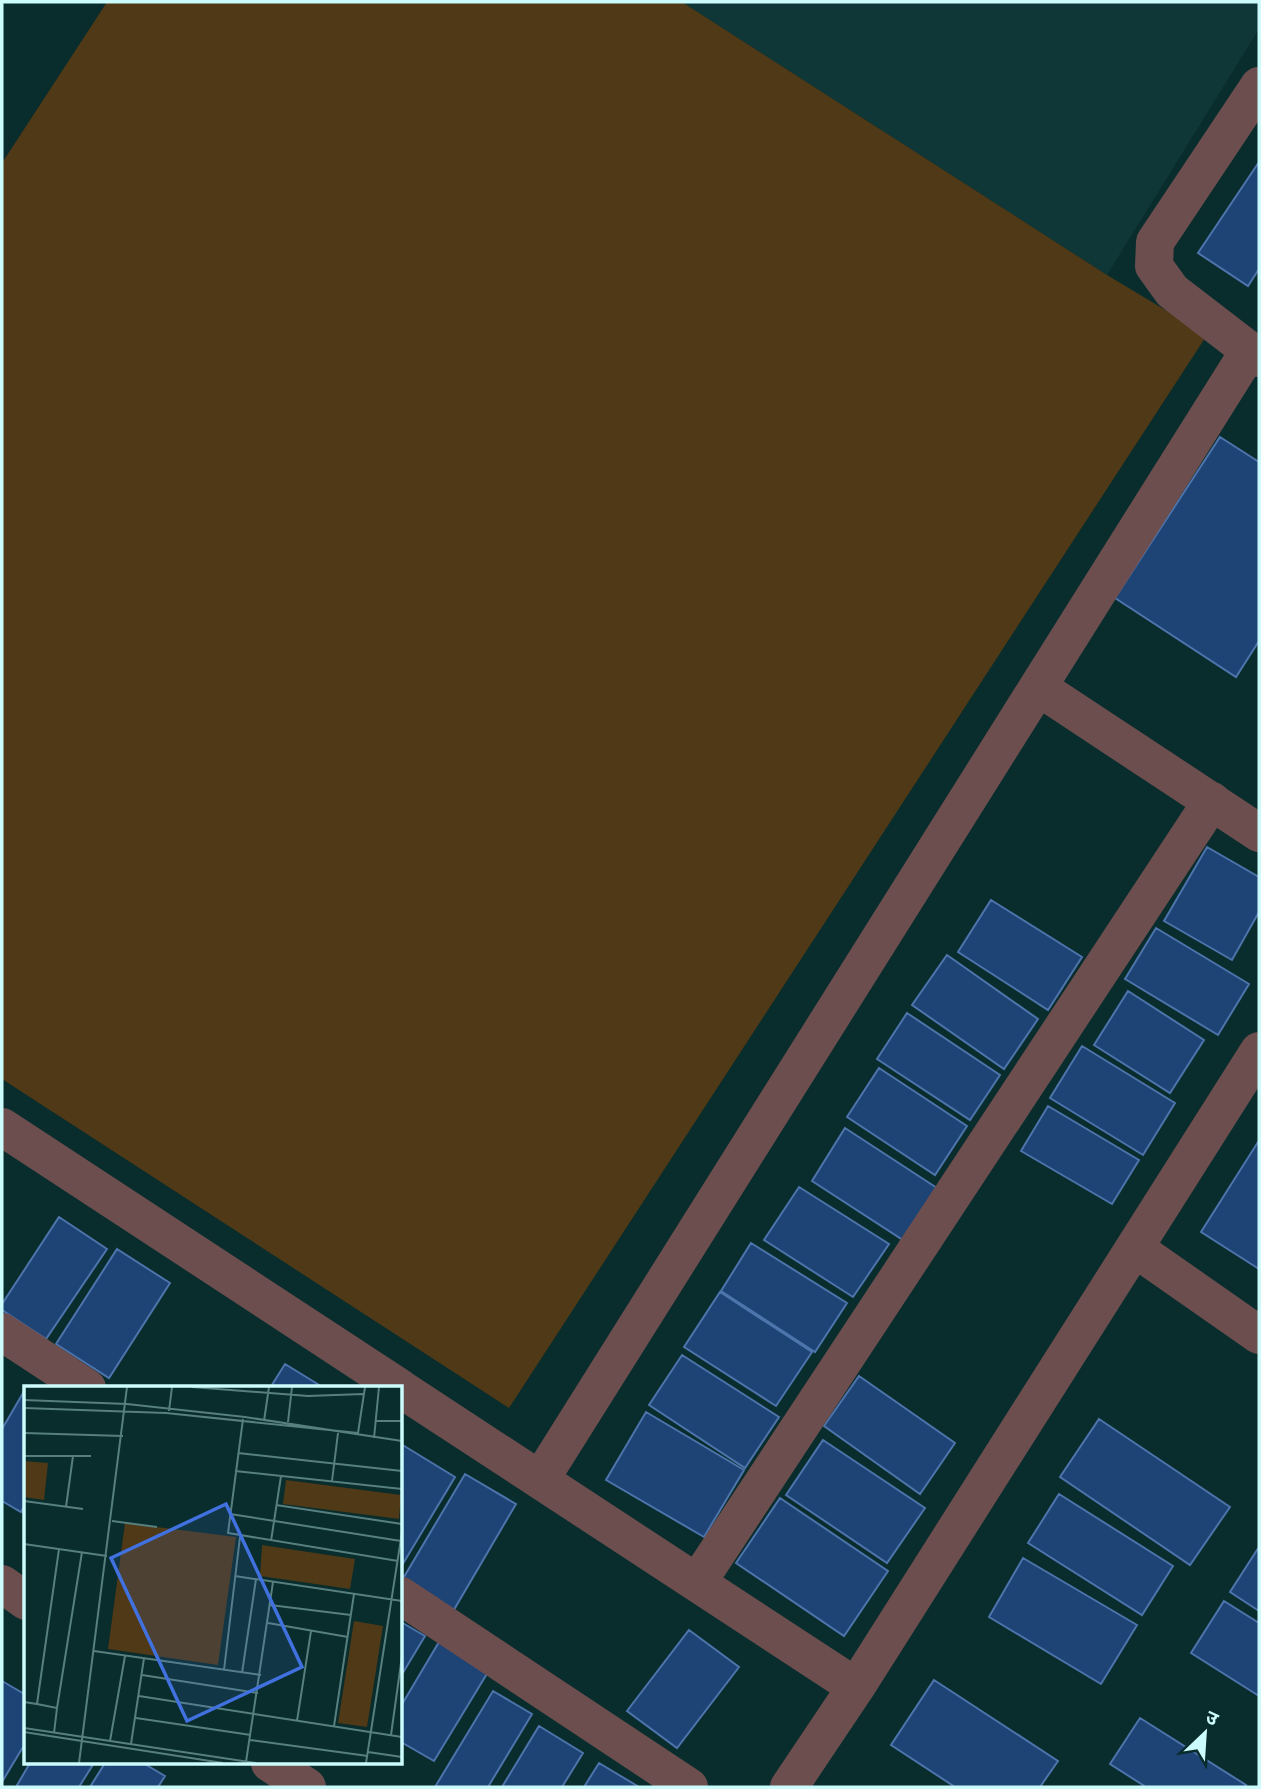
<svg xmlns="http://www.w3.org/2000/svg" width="1261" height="1789" viewBox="0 0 1261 1789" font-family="'PT Sans Narrow','Noto Sans Devanagari',sans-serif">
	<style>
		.built { fill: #103738 }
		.green { fill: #4f3916 }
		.building { fill: #1e4375; stroke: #4d74ab; stroke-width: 2 }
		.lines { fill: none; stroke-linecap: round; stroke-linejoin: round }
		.minor { stroke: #6c4e4f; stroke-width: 38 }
		.inset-road { fill: none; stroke: #577f7f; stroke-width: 2 }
		.view { fill: #4071df; fill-opacity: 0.15; stroke: #4071df; stroke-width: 3.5 }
		.inset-edge { fill: none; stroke: #cdfcfc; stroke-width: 3.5 }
	</style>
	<rect width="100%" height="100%" fill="#092c2c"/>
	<!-- built -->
	<path class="built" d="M 682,2 L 1259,2 L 1259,29 L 1107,275 Z"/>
	<!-- green -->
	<path class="green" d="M 107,2 L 682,2 L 1107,275 L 1207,335 L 509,1408 L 2,1079 L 2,163 Z"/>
	<!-- building -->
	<path class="building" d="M 1259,162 L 1259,269 L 1248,286 L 1198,253 Z
		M 1220,437 L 1259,462 L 1259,641 L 1236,677 L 1115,598 Z
		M 1207,847 L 1259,877 L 1259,912 L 1232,960 L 1164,921 Z
		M 991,900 L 1082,957 L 1048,1010 L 958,952 Z
		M 1156,928 L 1249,984 L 1218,1035 L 1125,979 Z
		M 947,955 L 1038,1019 L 1004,1069 L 912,1005 Z
		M 1128,991 L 1204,1040 L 1170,1093 L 1094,1045 Z
		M 907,1013 L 1000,1075 L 970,1120 L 877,1059 Z
		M 1082,1046 L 1175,1103 L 1143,1155 L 1050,1098 Z
		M 879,1068 L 967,1126 L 935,1175 L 847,1117 Z
		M 1048,1106 L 1139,1160 L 1112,1204 L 1021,1151 Z
		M 845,1128 L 937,1188 L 903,1240 L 812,1181 Z
		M 1258,1142 L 1259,1143 L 1259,1269 L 1201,1232 Z
		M 799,1187 L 889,1244 L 853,1297 L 764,1240 Z
		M 59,1217 L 107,1249 L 46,1339 L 2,1310 L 2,1304 Z
		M 751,1243 L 847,1303 L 815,1352 L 721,1291 Z
		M 117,1249 L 170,1283 L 109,1378 L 56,1344 Z
		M 720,1292 L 812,1352 L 776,1406 L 684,1347 Z
		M 682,1355 L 779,1417 L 745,1468 L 649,1405 Z
		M 285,1364 L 324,1388 L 270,1388 Z
		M 859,1376 L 955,1443 L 920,1494 L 824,1426 Z
		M 26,1388 L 26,1503 L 21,1512 L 2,1501 L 2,1429 Z
		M 646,1412 L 744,1470 L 704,1537 L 606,1480 Z
		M 1099,1419 L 1230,1507 L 1190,1565 L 1060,1477 Z
		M 823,1440 L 925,1508 L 887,1563 L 786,1495 Z
		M 401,1444 L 455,1477 L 401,1567 Z
		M 465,1474 L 516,1504 L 452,1613 L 401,1582 Z
		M 1059,1494 L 1173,1566 L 1142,1615 L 1028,1543 Z
		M 780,1498 L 888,1571 L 844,1636 L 736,1563 Z
		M 1259,1547 L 1259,1611 L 1230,1592 Z
		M 1023,1558 L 1137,1625 L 1101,1684 L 989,1617 Z
		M 1224,1601 L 1259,1623 L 1259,1696 L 1191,1653 Z
		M 401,1622 L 425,1636 L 401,1676 Z
		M 689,1630 L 739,1667 L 677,1748 L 627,1711 Z
		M 439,1642 L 488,1672 L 434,1761 L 401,1742 L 401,1706 Z
		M 934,1680 L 1058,1761 L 1040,1787 L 955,1787 L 891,1745 Z
		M 2,1681 L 26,1695 L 26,1742 L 2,1782 Z
		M 493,1691 L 532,1714 L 488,1787 L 435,1787 Z
		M 1140,1718 L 1246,1785 L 1244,1787 L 1146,1787 L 1110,1764 Z
		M 539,1726 L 583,1753 L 562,1787 L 502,1787 Z
		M 30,1763 L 94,1763 L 79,1787 L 16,1787 Z
		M 105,1763 L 143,1763 L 165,1776 L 158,1787 L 90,1787 Z
		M 599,1763 L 639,1787 L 584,1787 Z"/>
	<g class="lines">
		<!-- minor -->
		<path class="minor" d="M 1259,86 L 1155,242 L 1154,266 L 1172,291 L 1259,358
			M 1038,687 L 1259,833
			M 2,1127 L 400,1388
			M 1136,1249 L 1259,1335
			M 2,1332 L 87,1388
			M 401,1389 L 856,1687
			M 540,1480 L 1249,351
			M 697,1583 L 1212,801
			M 2,1584 L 26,1601
			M 401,1596 L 689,1787
			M 270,1763 L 307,1787
			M 789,1787 L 856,1687 L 1259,1051"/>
	</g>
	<!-- overview -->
	<g transform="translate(24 1386)">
		<rect width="378" height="378" fill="#092c2c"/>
		<path d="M 0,75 L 24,77 L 20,114 L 0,111 ZM 262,94 L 377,109 L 375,133 L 259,118 ZM 101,137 L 212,151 L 194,279 L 84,263 ZM 238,159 L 331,173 L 326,203 L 236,190 ZM 330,235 L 359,240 L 343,341 L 314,337 Z" fill="#4f3916"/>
		<path class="inset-road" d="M 168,1 L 284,10 L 339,8M 0,14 L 103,18 L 221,31 L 378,55M 0,22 L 142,27 L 334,47M 145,25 L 148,1M 219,33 L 204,147 L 374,175M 240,35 L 245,1M 352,35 L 378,35M 264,36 L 268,1M 0,47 L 99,50M 334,47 L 341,1M 350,52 L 355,1M 214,67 L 378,85M 0,70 L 67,70M 211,85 L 378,103M 308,95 L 314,47M 0,115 L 59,123M 252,119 L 378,138M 42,121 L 49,70M 206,128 L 377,155M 88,135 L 133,141M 247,155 L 257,90M 0,158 L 83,170M 211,190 L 378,215M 246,219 L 327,229M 244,237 L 324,251M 70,265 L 237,289M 200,284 L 216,151M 218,287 L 232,193M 118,289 L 234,307M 115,310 L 378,351M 0,316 L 13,318 L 35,163M 13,318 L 33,322 L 30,347M 33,322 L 58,166M 112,332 L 227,349M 273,335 L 287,245M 310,340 L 330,208M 0,342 L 232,377M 0,346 L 199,377M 367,349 L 378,270M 226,354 L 344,370M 86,355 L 101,270M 107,358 L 120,272M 344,366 L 378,371M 222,376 L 249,196M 55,377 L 103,1M 342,377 L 378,146"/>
		<path class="view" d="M 202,118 L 278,281 L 163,335 L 87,172 Z"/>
		<rect width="378" height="378" class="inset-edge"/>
	</g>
	<!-- border -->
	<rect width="1261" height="1789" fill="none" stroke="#cdfcfc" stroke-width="7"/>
	<!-- north arrow -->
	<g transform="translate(1205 1733) rotate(25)" stroke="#092c2c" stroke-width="5" paint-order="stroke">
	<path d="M0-5L12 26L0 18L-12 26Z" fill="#cdfcfc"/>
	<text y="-10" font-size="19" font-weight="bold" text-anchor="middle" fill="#cdfcfc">उ</text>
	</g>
</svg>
